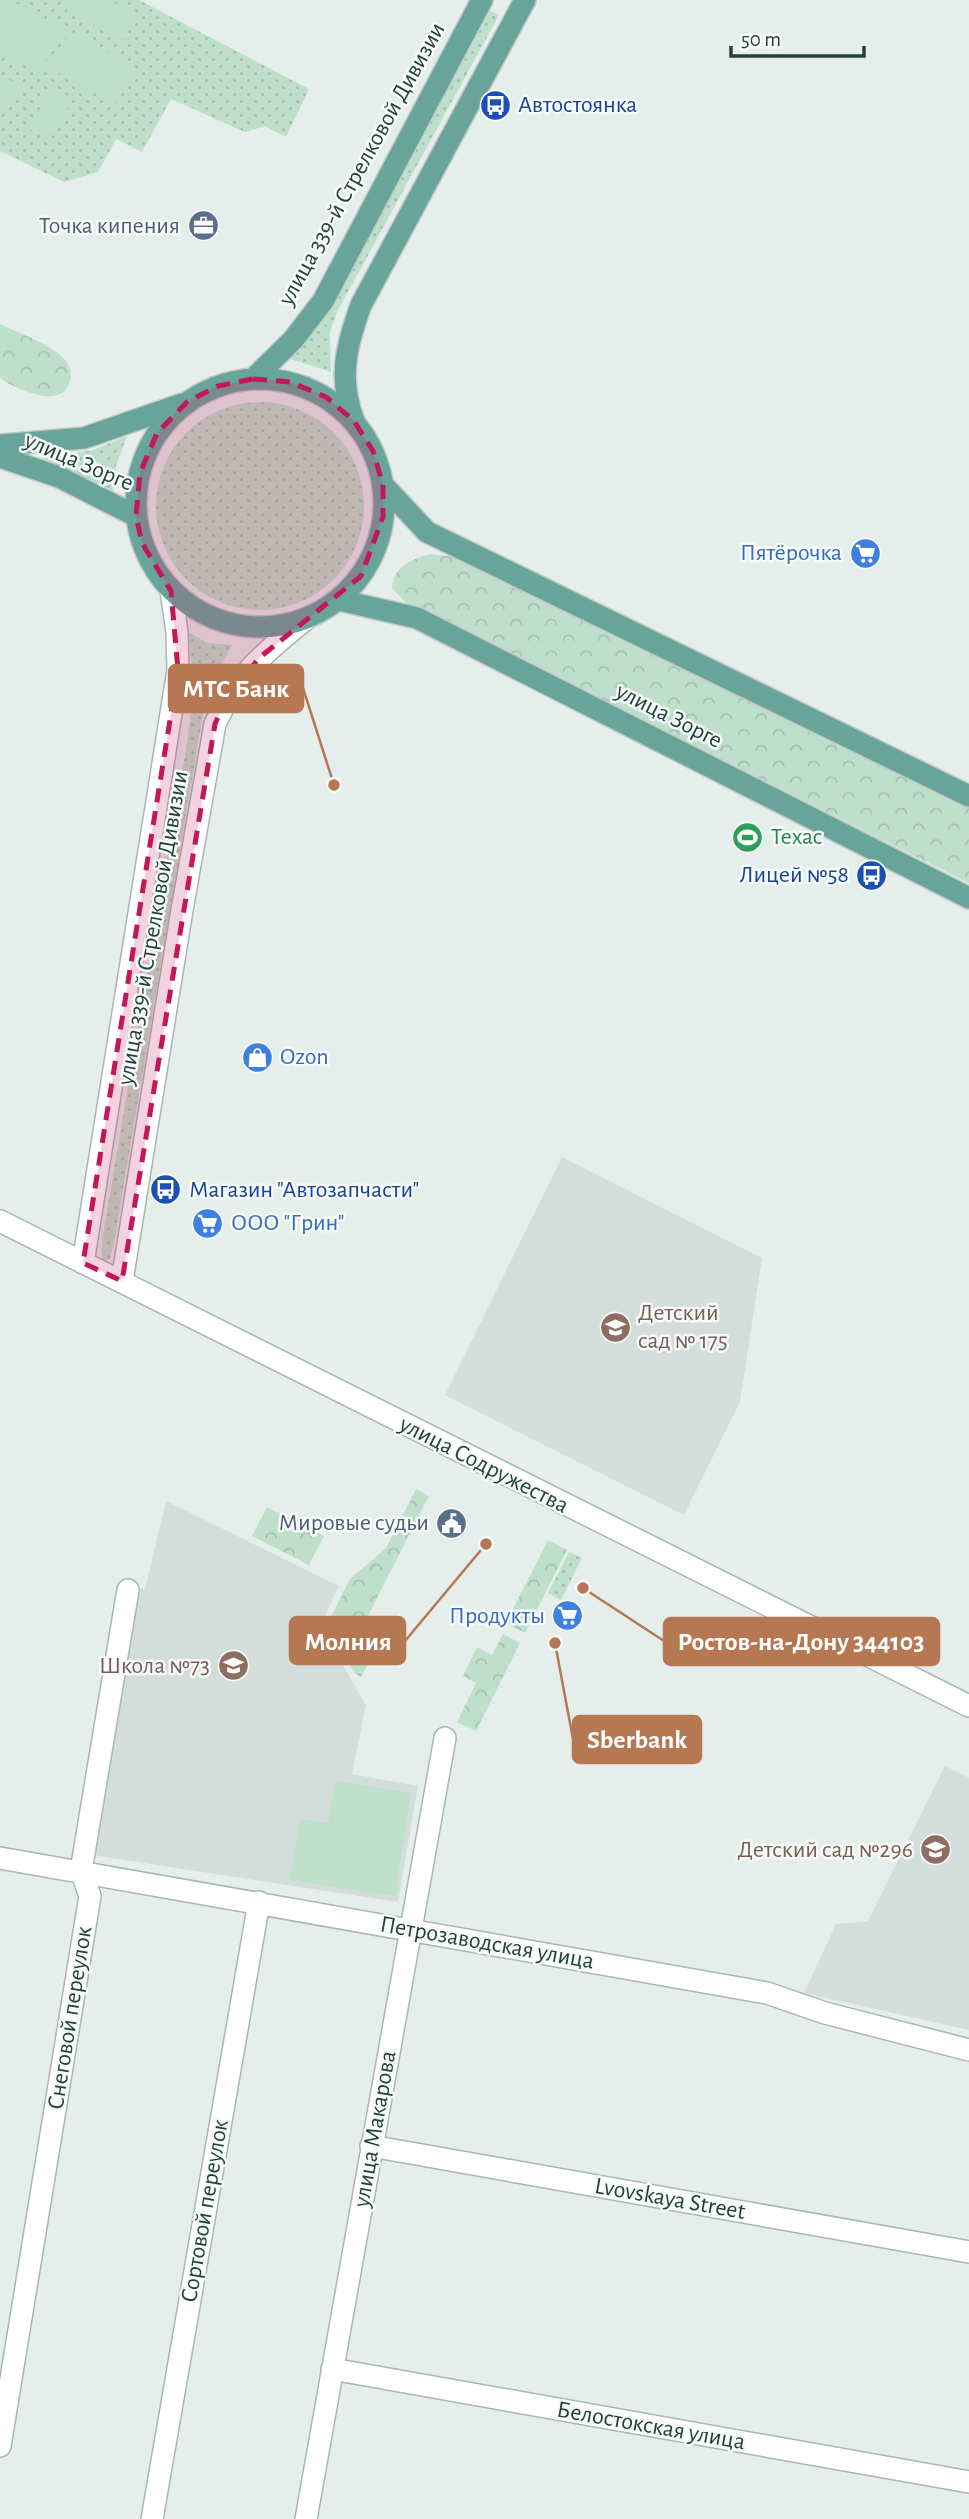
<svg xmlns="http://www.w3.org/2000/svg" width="969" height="2519" viewBox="0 0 969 2519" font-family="'Alegreya Sans',sans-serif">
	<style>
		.built { fill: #d3deda }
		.grass { fill: url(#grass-dots) }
		.forest { fill: url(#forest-crowns) }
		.pitch { fill: #bedfca }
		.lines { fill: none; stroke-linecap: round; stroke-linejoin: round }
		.minor-casing { stroke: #a7b7b3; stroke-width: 24 }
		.major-casing { stroke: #c1cac8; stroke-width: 24 }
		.minor { stroke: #fff; stroke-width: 21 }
		.major { stroke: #69a49a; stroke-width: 21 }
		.marked { fill: #c2185b; fill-opacity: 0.2; stroke: #c2185b; stroke-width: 5; stroke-dasharray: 14 9; stroke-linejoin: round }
		.labels { text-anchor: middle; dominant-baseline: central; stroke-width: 5; stroke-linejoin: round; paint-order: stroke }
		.transit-label { font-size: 24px; fill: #164399; stroke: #f6faf8; text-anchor: start }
		.street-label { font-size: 24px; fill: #23413b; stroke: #f6faf8 }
		.service-label { font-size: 24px; fill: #4e5e75; stroke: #f6faf8; text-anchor: end }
		.shop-label { font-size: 24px; fill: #366cbe; stroke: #f6faf8; text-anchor: end }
		.leisure-label { font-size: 24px; fill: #27864d; stroke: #f6faf8; text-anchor: start }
		.education-label { font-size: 24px; fill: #785e54; stroke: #f6faf8; text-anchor: end }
		.leader { fill: none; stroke: #b57853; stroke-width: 2.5 }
		.callout-dot { fill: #b57853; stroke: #f6faf8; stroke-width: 2.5 }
		.callout { fill: #b57853; stroke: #b57853; stroke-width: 2.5 }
		.callout-label { font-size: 26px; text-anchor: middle; font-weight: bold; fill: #fff }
	</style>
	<defs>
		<pattern id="grass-dots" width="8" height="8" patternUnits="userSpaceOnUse" patternTransform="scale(1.75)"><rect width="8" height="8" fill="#bedfca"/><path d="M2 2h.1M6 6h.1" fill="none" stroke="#a3c1ae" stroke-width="1.8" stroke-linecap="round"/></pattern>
		<pattern id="forest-crowns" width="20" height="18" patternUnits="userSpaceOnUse" patternTransform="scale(1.75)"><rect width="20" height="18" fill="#bedfca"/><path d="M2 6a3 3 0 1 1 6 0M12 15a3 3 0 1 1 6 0" fill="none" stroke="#a3c1ae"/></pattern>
	</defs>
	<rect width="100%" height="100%" fill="#e5eeeb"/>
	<!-- built -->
	<path class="built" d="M 562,1157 L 762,1258 L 740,1402 L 684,1515 L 445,1395 Z
		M 166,1501 L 339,1586 L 320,1626 L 366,1705 L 352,1774 L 418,1786 L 398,1902 L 92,1855 L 135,1587 L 145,1589 Z
		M 945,1766 L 969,1778 L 969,2030 L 804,1993 L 836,1924 L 868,1921 Z"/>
	<!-- grass -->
	<path class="grass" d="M 0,0 L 139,0 L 309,89 L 286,137 L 265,126 L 245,132 L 171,99 L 142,152 L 116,139 L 98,172 L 64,182 L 0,151 Z
		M 490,11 L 499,15 L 337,312 L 330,332 L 331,372 L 287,358 L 305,343 L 331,308 Z
		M156 506a104 104 0 1 1 208 0a104 104 0 1 1-208 0Z
		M 127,436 L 116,466 L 112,500 C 90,481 68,468 41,458 L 93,450 Z
		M 187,631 L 207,643 L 232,645 L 209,688 L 203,713 L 114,1243 L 110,1259 L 106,1261 L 102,1260 L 102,1240 L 188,737 C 192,701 195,667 187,631 Z
		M 569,1552 L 582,1558 L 561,1600 L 548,1593 Z"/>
	<!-- forest -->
	<path class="forest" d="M 0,324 C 18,333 54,345 66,361 C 70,367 72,374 70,381 C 63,411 15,389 0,378 Z
		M 430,554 L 456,557 L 969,806 L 969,883 L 406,603 L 392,588 C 393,567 412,559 430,554 Z
		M 416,1489 L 429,1496 L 357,1637 L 377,1648 L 361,1677 L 354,1673 L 328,1623 L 350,1579 L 386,1548 Z
		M 267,1507 L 324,1536 L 309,1565 L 252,1536 Z
		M 548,1540 L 567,1550 L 525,1633 L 506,1623 Z
		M 503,1634 L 520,1643 L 476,1731 L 457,1722 L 476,1683 L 463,1676 L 477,1647 L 492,1655 Z"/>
	<!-- pitch -->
	<path class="pitch" d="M 0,0 L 10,0 L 63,28 L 39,73 L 0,52 Z
		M 72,0 L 108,0 L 136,14 L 123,40 L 66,11 Z
		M 70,31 L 135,66 L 115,104 L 50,69 Z
		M 0,75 L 21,86 L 10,107 L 0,102 Z
		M 51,87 L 73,98 L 50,140 L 29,129 Z
		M 335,1781 L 411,1793 L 395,1896 L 290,1880 L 300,1819 L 328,1823 Z"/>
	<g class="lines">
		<defs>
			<path id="minor" d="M 0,1221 L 969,1706
				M 83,1263 L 178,670 L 177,632 L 171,591
				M 122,1281 L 182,910 L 215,724 C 238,673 264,653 306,619
				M 0,1858 L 767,1993 L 825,2013 L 969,2050
				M 371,2146 L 969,2252
				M 332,2369 L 969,2482
				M 0,2446 L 90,1896 L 81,1871 L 128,1590
				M 152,2519 L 259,1902
				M 306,2519 L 445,1738"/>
			<path id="major" d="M 253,379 L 293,340 L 323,301 L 482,0
				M136 503a124 124 0 1 1 248 0a124 124 0 1 1-248 0Z
				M 354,421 C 338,379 346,346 361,305 L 525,0
				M 0,445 L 84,438 L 182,404
				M 0,457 L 59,477 L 136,516
				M 383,485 L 427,532 L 969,796
				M 339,600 L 417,618 L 969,898"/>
		</defs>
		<!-- minor casing -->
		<use href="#minor" class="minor-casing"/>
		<!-- major casing -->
		<use href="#major" class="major-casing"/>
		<!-- minor -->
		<use href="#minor" class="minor"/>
		<!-- major -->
		<use href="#major" class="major"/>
	</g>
	<!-- marked area -->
	<path class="marked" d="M 253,379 L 290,382 L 326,397 L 354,421 L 373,451 L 383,485 L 383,517 L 361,576 L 259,658 L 226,699 L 215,724 L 122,1281 L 83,1263 L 178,670 L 171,591 L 142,543 L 136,516 L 140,473 L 157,433 L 187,402 L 218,386 Z"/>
	<!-- icons -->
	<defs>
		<symbol id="bus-disc" viewBox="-11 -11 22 22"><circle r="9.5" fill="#1a4fb4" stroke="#f6faf8"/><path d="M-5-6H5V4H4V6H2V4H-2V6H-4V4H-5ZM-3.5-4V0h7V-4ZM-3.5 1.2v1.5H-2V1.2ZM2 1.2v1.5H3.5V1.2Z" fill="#fff"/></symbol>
		<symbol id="office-disc" viewBox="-11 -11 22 22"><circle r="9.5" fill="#5c6f8a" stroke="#f6faf8"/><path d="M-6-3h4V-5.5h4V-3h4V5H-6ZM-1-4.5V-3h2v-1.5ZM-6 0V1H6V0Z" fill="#fff"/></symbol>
		<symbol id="supermarket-disc" viewBox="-11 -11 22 22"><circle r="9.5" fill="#3f7fe0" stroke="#f6faf8"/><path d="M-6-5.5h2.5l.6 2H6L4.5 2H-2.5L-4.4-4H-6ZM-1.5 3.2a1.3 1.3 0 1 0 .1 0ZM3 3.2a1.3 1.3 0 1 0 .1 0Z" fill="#fff"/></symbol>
		<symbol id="stadium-disc" viewBox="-11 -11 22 22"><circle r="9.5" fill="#2e9e5b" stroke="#f6faf8"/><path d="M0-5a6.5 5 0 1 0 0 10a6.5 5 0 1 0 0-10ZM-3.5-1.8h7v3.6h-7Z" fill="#fff"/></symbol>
		<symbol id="shop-disc" viewBox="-11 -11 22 22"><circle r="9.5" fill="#3f7fe0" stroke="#f6faf8"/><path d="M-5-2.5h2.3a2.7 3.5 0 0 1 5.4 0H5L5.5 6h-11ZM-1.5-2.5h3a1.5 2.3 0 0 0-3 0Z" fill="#fff"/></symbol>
		<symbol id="school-disc" viewBox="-11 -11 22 22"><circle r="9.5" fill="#8d6e63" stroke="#f6faf8"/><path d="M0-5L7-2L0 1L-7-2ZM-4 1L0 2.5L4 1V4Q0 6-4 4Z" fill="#fff"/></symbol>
		<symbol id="civic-disc" viewBox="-11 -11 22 22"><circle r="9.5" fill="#5c6f8a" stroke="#f6faf8"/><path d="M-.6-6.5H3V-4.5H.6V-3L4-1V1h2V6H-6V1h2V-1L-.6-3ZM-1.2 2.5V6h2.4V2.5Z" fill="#fff"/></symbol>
	</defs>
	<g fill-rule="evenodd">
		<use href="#bus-disc" x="478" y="88" width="35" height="35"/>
		<use href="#office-disc" x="186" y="208" width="35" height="35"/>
		<use href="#supermarket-disc" x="848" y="536" width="35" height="35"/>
		<use href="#stadium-disc" x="730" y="820" width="35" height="35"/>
		<use href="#bus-disc" x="854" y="858" width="35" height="35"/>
		<use href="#shop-disc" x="240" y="1040" width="35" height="35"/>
		<use href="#bus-disc" x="148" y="1172" width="35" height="35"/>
		<use href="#supermarket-disc" x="190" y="1206" width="35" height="35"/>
		<use href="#school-disc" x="598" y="1310" width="35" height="35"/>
		<use href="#civic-disc" x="434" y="1506" width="35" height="35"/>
		<use href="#supermarket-disc" x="550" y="1598" width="35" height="35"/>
		<use href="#school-disc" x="216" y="1648" width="35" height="35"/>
		<use href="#school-disc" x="918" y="1832" width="35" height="35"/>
	</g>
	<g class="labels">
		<!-- transit labels -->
		<g class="transit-label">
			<text x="518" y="105">Автостоянка</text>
			<text x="849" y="875" text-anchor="end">Лицей №58</text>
			<text x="189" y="1190">Магазин "Автозапчасти"</text>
		</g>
		<!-- street labels -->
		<g class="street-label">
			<text transform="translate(362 164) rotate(-61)">улица 339-й Стрелковой Дивизии</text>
			<text transform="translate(79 462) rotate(23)">улица Зорге</text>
			<text transform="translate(669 716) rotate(27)">улица Зорге</text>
			<text transform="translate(153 928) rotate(-80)">улица 339-й Стрелковой Дивизии</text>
			<text transform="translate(484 1465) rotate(27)">улица Содружества</text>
			<text transform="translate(487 1943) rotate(10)">Петрозаводская улица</text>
			<text transform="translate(70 2018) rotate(-81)">Снеговой переулок</text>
			<text transform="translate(375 2129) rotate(-80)">улица Макарова</text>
			<text transform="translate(670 2199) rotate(10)">Lvovskaya Street</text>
			<text transform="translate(205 2211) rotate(-80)">Сортовой переулок</text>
			<text transform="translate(651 2426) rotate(10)">Белостокская улица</text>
		</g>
		<!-- service labels -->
		<g class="service-label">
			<text x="180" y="226">Точка кипения</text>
			<text x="429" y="1523">Мировые судьи</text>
		</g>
		<!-- shop labels -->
		<g class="shop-label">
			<text x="842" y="553">Пятёрочка</text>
			<text x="280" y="1057" text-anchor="start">Ozon</text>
			<text x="231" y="1223" text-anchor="start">ООО "Грин"</text>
			<text x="545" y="1616">Продукты</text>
		</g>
		<!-- leisure labels -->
		<g class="leisure-label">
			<text x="771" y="837">Техас</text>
		</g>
		<!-- education labels -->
		<g class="education-label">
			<text x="638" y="1313" text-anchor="start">Детский<tspan x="638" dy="28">сад № 175</tspan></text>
			<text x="210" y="1666">Школа №73</text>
			<text x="913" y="1850">Детский сад №296</text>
		</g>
	</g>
	<!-- callouts -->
	<path class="leader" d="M334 785L303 688M486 1544L405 1641M583 1588L664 1641M555 1643L573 1739"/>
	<g class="callout-dot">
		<circle cx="334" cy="785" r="7"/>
		<circle cx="486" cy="1544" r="7"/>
		<circle cx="583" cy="1588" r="7"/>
		<circle cx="555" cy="1643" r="7"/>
	</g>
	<g class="callout">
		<rect x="169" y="665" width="134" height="47" rx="7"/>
		<rect x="290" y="1617" width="115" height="47" rx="7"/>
		<rect x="664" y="1618" width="275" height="47" rx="7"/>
		<rect x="573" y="1716" width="128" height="47" rx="7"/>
	</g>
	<g class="callout-label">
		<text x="236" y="697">МТС Банк</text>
		<text x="348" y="1650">Молния</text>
		<text x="801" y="1650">Ростов-на-Дону 344103</text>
		<text x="637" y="1748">Sberbank</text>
	</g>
	<!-- scale -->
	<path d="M731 46v10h133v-10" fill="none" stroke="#23413b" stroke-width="3.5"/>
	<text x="741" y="46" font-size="21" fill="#23413b" stroke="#f6faf8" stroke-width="5" paint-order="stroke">50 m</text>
</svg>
